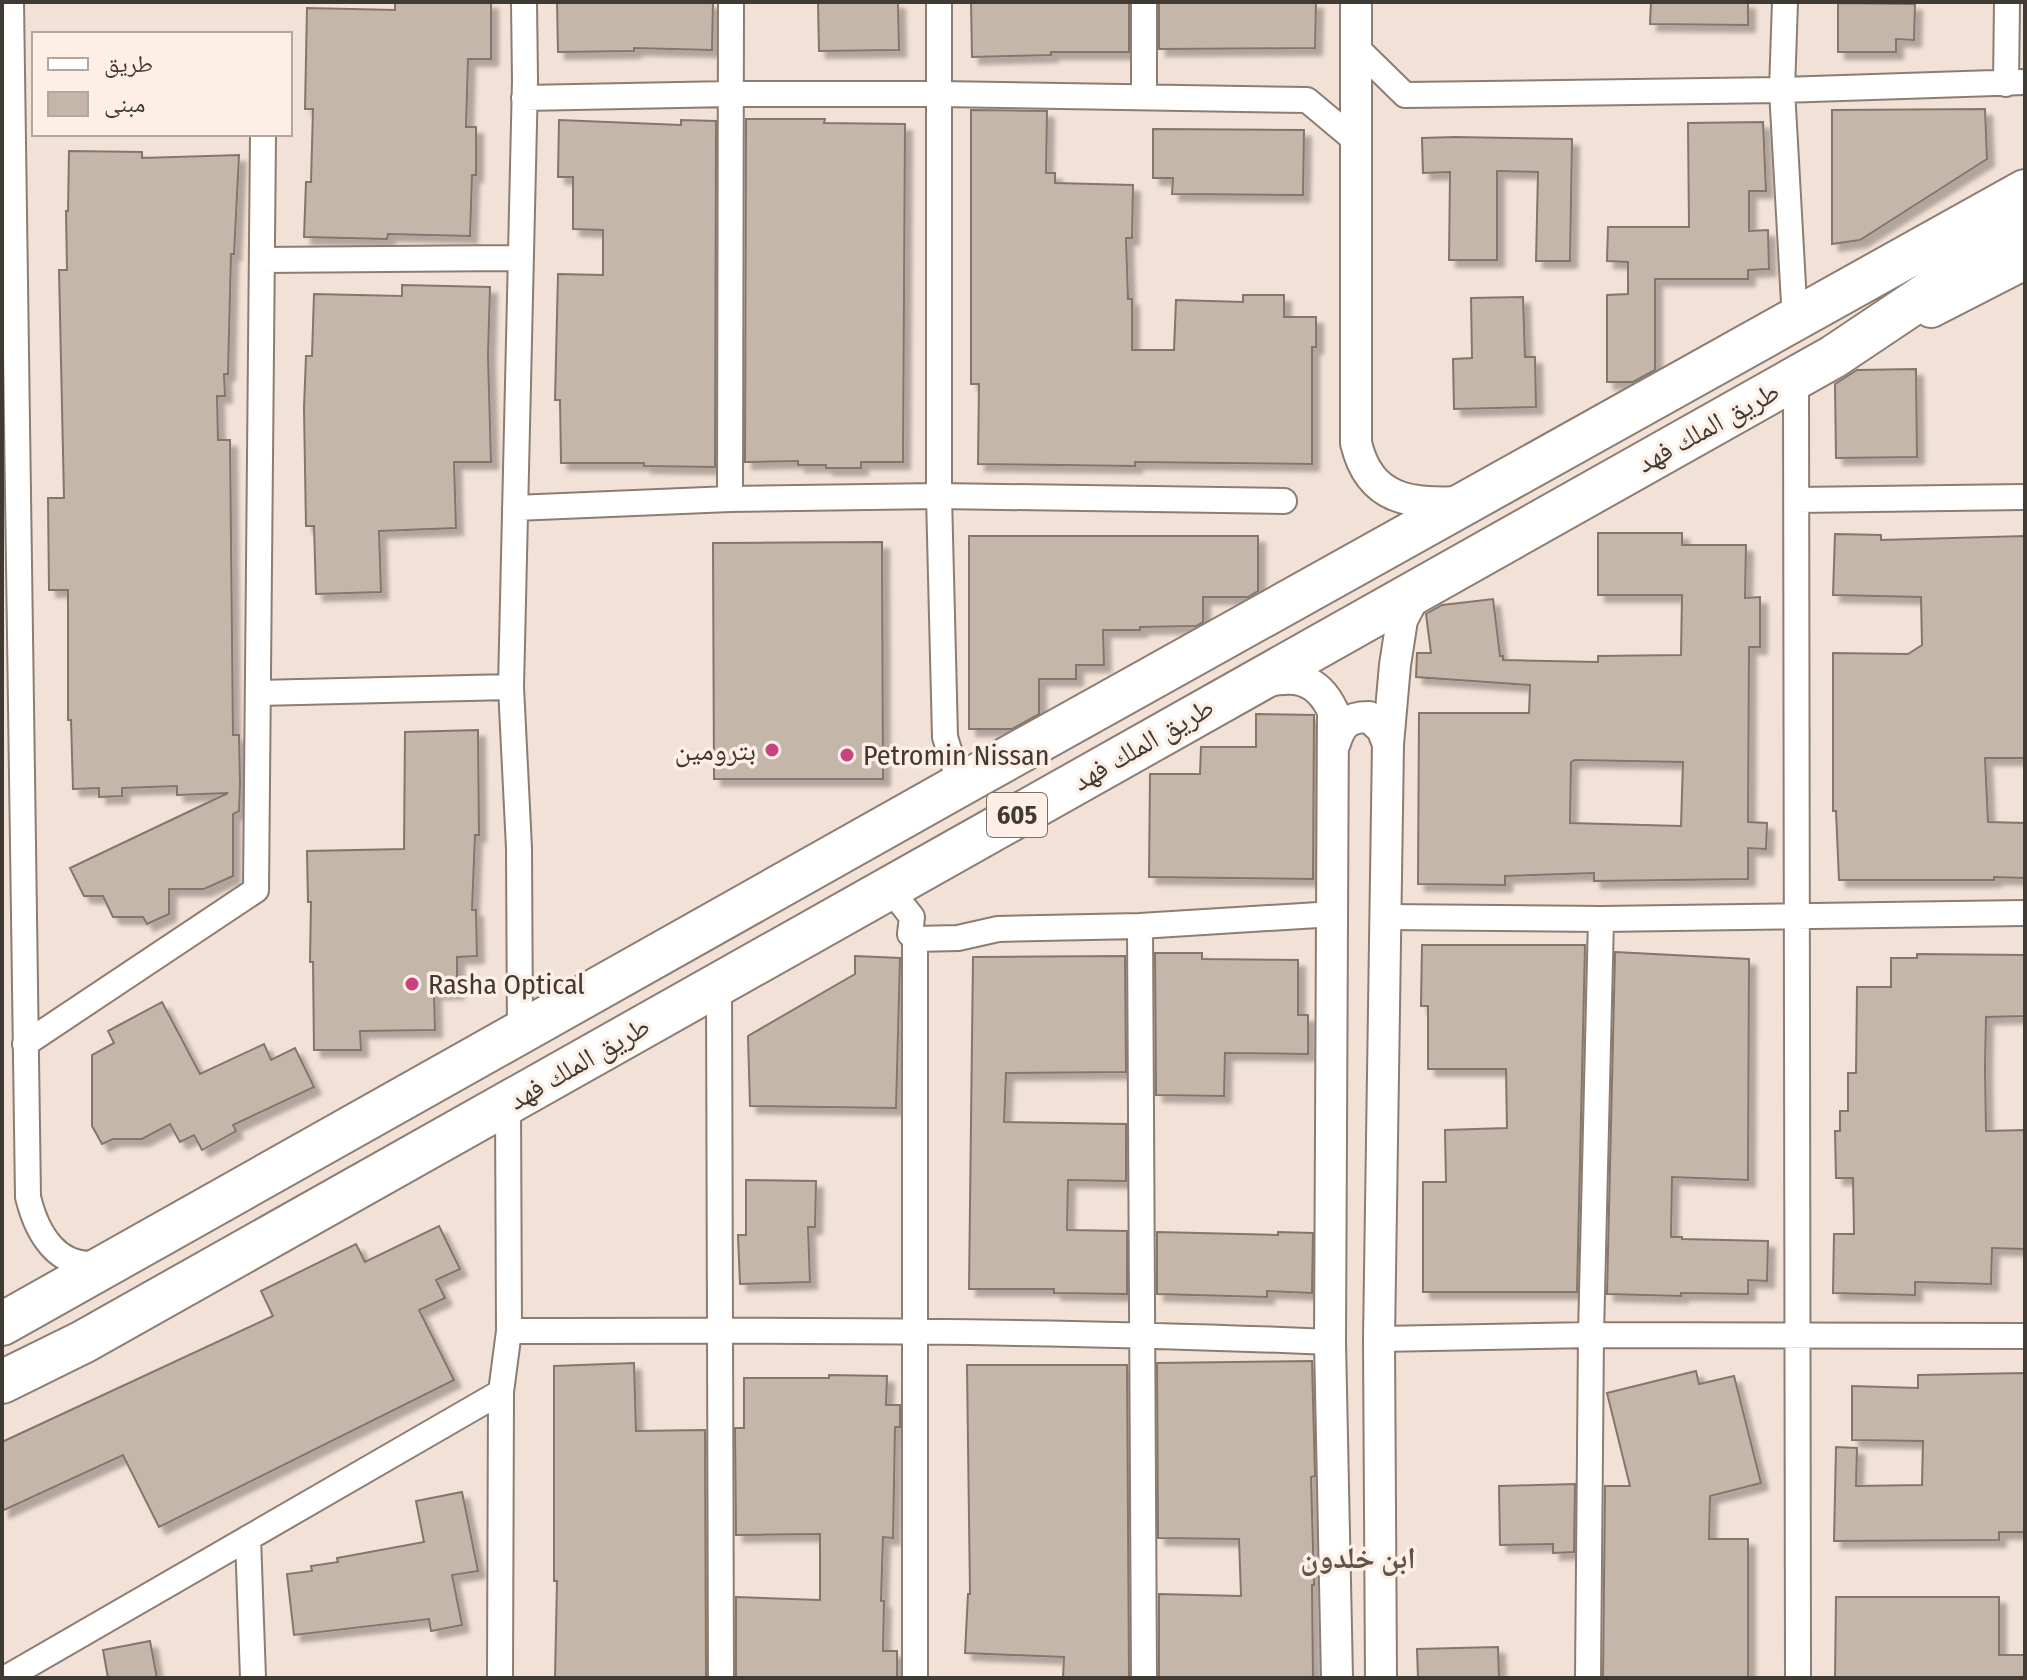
<svg xmlns="http://www.w3.org/2000/svg" width="2027" height="1680" viewBox="0 0 2027 1680" font-family="'Fira Sans Condensed','Noto Naskh Arabic',sans-serif">
	<style>
		.building { fill: #c5b6aa; stroke: #84766b; stroke-width: 2; fill-rule: evenodd; filter: url(#shadow) }
		.lines { fill: none; stroke-linecap: round; stroke-linejoin: round }
		.minor-casing { stroke: #8c7d72; stroke-width: 28 }
		.tertiary-casing { stroke: #8c7d72; stroke-width: 34 }
		.secondary-casing { stroke: #8c7d72; stroke-width: 38 }
		.motorway-casing { stroke: #8c7d72; stroke-width: 46 }
		.minor { stroke: #fff; stroke-width: 24 }
		.tertiary { stroke: #fff; stroke-width: 30 }
		.secondary { stroke: #fff; stroke-width: 34 }
		.motorway { stroke: #fff; stroke-width: 42 }
		.poi-dot { fill: #c9417f; stroke: #fdefe6; stroke-width: 3 }
		.labels { text-anchor: middle; dominant-baseline: central; stroke-width: 7; stroke-linejoin: round; paint-order: stroke }
		.shield { fill: #fdefe6; stroke: #79706a; stroke-width: 2 }
		.shield-label { font-size: 26px; font-weight: bold; fill: #403a35 }
		.street-label { font-size: 28px; fill: #403a35; stroke: #fdefe6 }
		.poi-label { font-size: 28px; fill: #403a35; stroke: #fdefe6; text-anchor: start }
		.neighbourhood-label { font-size: 30px; font-weight: bold; fill: #615449; stroke: #fdefe6 }
	</style>
	<defs>
		<filter id="shadow"><feDropShadow dx="7" dy="7" stdDeviation="2" flood-color="#0004"/></filter>
	</defs>
	<rect width="100%" height="100%" fill="#f2e1d6"/>
	<!-- building -->
	<path class="building" d="M 395,2 L 491,2 L 491,59 L 468,59 L 466,127 L 476,127 L 476,175 L 472,175 L 470,236 L 388,234 L 387,239 L 304,237 L 306,182 L 311,182 L 313,109 L 305,109 L 307,8 L 395,10 Z
		M 557,2 L 713,2 L 712,50 L 634,48 L 634,51 L 558,52 Z
		M 818,2 L 898,2 L 899,50 L 819,51 Z
		M 971,2 L 1129,2 L 1129,52 L 1051,52 L 1051,55 L 972,57 Z
		M 1159,2 L 1316,2 L 1315,48 L 1159,49 Z
		M 1651,2 L 1748,2 L 1748,25 L 1650,24 Z
		M 1838,3 L 1915,4 L 1914,40 L 1896,39 L 1896,52 L 1838,52 Z
		M 1985,109 L 1987,159 L 1860,240 L 1832,244 L 1832,110 Z
		M 971,110 L 1047,111 L 1046,173 L 1055,173 L 1055,183 L 1133,185 L 1132,238 L 1126,238 L 1128,299 L 1132,299 L 1132,350 L 1174,350 L 1176,300 L 1243,302 L 1243,295 L 1284,295 L 1284,317 L 1316,317 L 1316,347 L 1312,347 L 1312,464 L 1135,462 L 1135,466 L 978,464 L 979,384 L 971,384 Z
		M 746,119 L 825,119 L 824,123 L 905,124 L 903,462 L 861,462 L 861,468 L 826,468 L 826,465 L 798,465 L 798,461 L 745,462 Z
		M 559,120 L 681,125 L 681,120 L 716,121 L 715,467 L 644,466 L 644,463 L 561,463 L 560,400 L 555,400 L 558,274 L 603,275 L 603,230 L 573,229 L 573,177 L 558,177 Z
		M 1763,122 L 1766,191 L 1749,191 L 1749,231 L 1768,230 L 1769,269 L 1748,270 L 1748,279 L 1655,279 L 1655,370 L 1633,382 L 1607,382 L 1607,295 L 1628,294 L 1628,262 L 1607,261 L 1608,227 L 1689,227 L 1688,123 Z
		M 1153,129 L 1304,130 L 1303,195 L 1172,194 L 1173,178 L 1153,178 Z
		M 1455,137 L 1572,139 L 1570,261 L 1536,261 L 1538,172 L 1497,171 L 1497,260 L 1449,260 L 1450,172 L 1423,173 L 1422,138 Z
		M 69,151 L 142,152 L 142,158 L 239,155 L 234,254 L 231,254 L 228,374 L 224,374 L 225,396 L 217,396 L 218,440 L 230,440 L 233,735 L 239,735 L 240,783 L 239,811 L 233,814 L 233,876 L 204,889 L 169,889 L 169,914 L 147,924 L 143,917 L 113,917 L 103,896 L 84,896 L 70,868 L 228,793 L 177,795 L 177,786 L 122,788 L 122,796 L 99,797 L 99,788 L 73,789 L 71,720 L 68,720 L 68,590 L 49,590 L 48,498 L 64,498 L 59,270 L 67,270 L 66,211 L 68,211 Z
		M 402,285 L 490,287 L 488,355 L 491,462 L 454,462 L 456,528 L 379,531 L 381,592 L 316,594 L 314,526 L 306,526 L 304,408 L 306,356 L 312,356 L 314,294 L 402,296 Z
		M 1523,297 L 1525,357 L 1535,357 L 1536,407 L 1454,409 L 1453,359 L 1472,358 L 1471,298 Z
		M 1916,369 L 1917,457 L 1836,458 L 1835,384 L 1857,370 Z
		M 1598,533 L 1682,533 L 1682,545 L 1746,545 L 1745,598 L 1760,597 L 1760,647 L 1749,647 L 1748,822 L 1767,823 L 1766,849 L 1748,848 L 1748,879 L 1594,881 L 1594,873 L 1505,876 L 1505,885 L 1418,884 L 1419,713 L 1529,713 L 1530,685 L 1416,677 L 1417,653 L 1431,653 L 1426,614 L 1442,605 L 1493,599 L 1500,656 L 1503,656 L 1503,660 L 1598,662 L 1598,656 L 1681,655 L 1682,595 L 1598,595 ZM 1575,760 L 1683,762 L 1681,826 L 1570,823 L 1571,762 Z
		M 1835,534 L 1881,535 L 1881,540 L 2025,536 L 2025,758 L 1985,758 L 1988,822 L 2025,823 L 2025,878 L 1994,877 L 1994,880 L 1839,880 L 1836,811 L 1833,811 L 1833,653 L 1908,654 L 1922,645 L 1921,597 L 1833,595 Z
		M 969,536 L 1258,536 L 1258,591 L 1248,597 L 1203,597 L 1203,622 L 1196,626 L 1140,627 L 1140,630 L 1103,630 L 1104,665 L 1076,665 L 1076,679 L 1039,679 L 1039,714 L 1012,729 L 969,729 Z
		M 882,542 L 883,779 L 714,779 L 713,543 Z
		M 1256,714 L 1314,715 L 1313,879 L 1149,877 L 1150,774 L 1200,774 L 1201,747 L 1256,747 Z
		M 478,730 L 479,835 L 475,835 L 472,910 L 476,910 L 477,956 L 457,957 L 457,992 L 434,992 L 435,1030 L 360,1031 L 361,1050 L 314,1050 L 313,962 L 310,962 L 311,902 L 308,902 L 307,851 L 404,849 L 405,732 Z
		M 1422,945 L 1585,945 L 1577,1292 L 1423,1292 L 1423,1182 L 1446,1182 L 1445,1130 L 1507,1128 L 1506,1069 L 1428,1069 L 1428,1006 L 1421,1006 Z
		M 1615,952 L 1749,959 L 1748,1180 L 1672,1177 L 1671,1237 L 1682,1237 L 1682,1239 L 1768,1241 L 1767,1281 L 1748,1280 L 1748,1294 L 1681,1293 L 1681,1296 L 1607,1294 Z
		M 1155,953 L 1202,953 L 1202,959 L 1298,960 L 1298,1015 L 1308,1015 L 1308,1054 L 1225,1053 L 1224,1096 L 1156,1095 Z
		M 1917,954 L 2025,955 L 2025,1016 L 1986,1017 L 1985,1068 L 1986,1131 L 2025,1130 L 2025,1249 L 1992,1248 L 1991,1284 L 1915,1282 L 1915,1295 L 1833,1293 L 1834,1234 L 1854,1234 L 1853,1178 L 1836,1178 L 1835,1131 L 1840,1131 L 1840,1111 L 1848,1111 L 1848,1073 L 1856,1073 L 1857,987 L 1891,987 L 1891,958 L 1917,958 Z
		M 855,956 L 900,958 L 896,1108 L 750,1106 L 748,1036 L 855,974 Z
		M 1125,956 L 1126,1072 L 1006,1073 L 1004,1122 L 1126,1124 L 1126,1181 L 1068,1180 L 1067,1230 L 1127,1231 L 1127,1294 L 1054,1293 L 1054,1289 L 969,1289 L 973,957 Z
		M 162,1002 L 200,1074 L 264,1044 L 271,1060 L 295,1048 L 314,1087 L 233,1125 L 236,1131 L 202,1150 L 194,1135 L 180,1142 L 170,1124 L 142,1139 L 113,1139 L 102,1144 L 92,1126 L 92,1055 L 114,1043 L 108,1031 Z
		M 746,1180 L 816,1181 L 815,1227 L 808,1227 L 810,1282 L 740,1284 L 738,1235 L 746,1235 Z
		M 439,1226 L 460,1269 L 436,1280 L 445,1298 L 419,1310 L 454,1380 L 159,1527 L 123,1455 L 2,1511 L 2,1442 L 273,1316 L 261,1291 L 356,1244 L 365,1262 Z
		M 1157,1232 L 1278,1235 L 1278,1232 L 1313,1233 L 1312,1293 L 1267,1291 L 1267,1297 L 1157,1294 Z
		M 1312,1361 L 1315,1476 L 1311,1477 L 1314,1585 L 1312,1585 L 1313,1678 L 1159,1678 L 1159,1594 L 1241,1596 L 1239,1539 L 1158,1538 L 1157,1363 Z
		M 634,1363 L 636,1431 L 705,1430 L 706,1678 L 555,1678 L 557,1581 L 554,1581 L 554,1366 Z
		M 967,1365 L 1127,1365 L 1129,1678 L 1063,1678 L 1064,1657 L 965,1653 L 968,1594 L 970,1594 Z
		M 1696,1371 L 1699,1384 L 1734,1376 L 1761,1483 L 1710,1496 L 1709,1539 L 1748,1539 L 1748,1678 L 1603,1678 L 1605,1486 L 1630,1486 L 1607,1393 Z
		M 2025,1373 L 2025,1532 L 1999,1532 L 1999,1540 L 1834,1541 L 1836,1447 L 1857,1448 L 1856,1486 L 1922,1485 L 1923,1441 L 1852,1440 L 1852,1386 L 1918,1388 L 1918,1375 Z
		M 829,1375 L 887,1376 L 886,1405 L 900,1405 L 900,1427 L 895,1427 L 893,1538 L 883,1537 L 881,1601 L 884,1601 L 883,1651 L 897,1651 L 897,1678 L 736,1678 L 736,1597 L 820,1600 L 820,1534 L 736,1535 L 735,1428 L 744,1428 L 744,1378 L 829,1378 Z
		M 1575,1484 L 1574,1552 L 1553,1553 L 1553,1544 L 1500,1545 L 1499,1486 Z
		M 462,1492 L 478,1571 L 452,1575 L 462,1625 L 431,1631 L 429,1619 L 294,1635 L 287,1574 L 312,1571 L 311,1566 L 338,1562 L 337,1558 L 424,1542 L 416,1501 Z
		M 1836,1597 L 1999,1597 L 1999,1655 L 2025,1655 L 2025,1678 L 1835,1678 Z
		M 150,1641 L 157,1678 L 108,1678 L 103,1650 Z
		M 1498,1647 L 1499,1678 L 1418,1678 L 1417,1649 Z"/>
	<g class="lines">
		<defs>
			<path id="minor" d="M 11,2 L 28,1197 C 37,1234 58,1270 100,1263
				M 939,2 L 939,496 L 945,737 L 960,785
				M 1785,2 L 1782,90 L 1795,321
				M 1356,47 L 1405,95 L 1782,90 L 2025,82
				M 2006,84 L 2007,2
				M 1144,97 L 1144,2
				M 524,98 L 730,94 L 939,94 L 1307,100 L 1356,141
				M 262,260 L 521,258
				M 1796,378 L 1798,1678
				M 730,499 L 731,2
				M 1797,500 L 2025,497
				M 515,508 L 730,499 L 939,496 L 1284,501
				M 258,693 L 511,687
				M 889,888 L 912,917 L 910,934 L 915,939 L 915,1678
				M 1387,917 L 1601,919 L 2025,913
				M 1140,926 L 1144,1678
				M 915,939 L 958,938 L 998,929 L 1140,926 L 1334,914
				M 719,983 L 721,1678
				M 520,1033 L 519,848 L 511,687 L 525,80 L 524,2
				M 25,1044 L 256,890 L 263,134
				M 509,1331 C 783,1330 1057,1330 1330,1342
				M 1379,1339 L 1591,1335 L 2025,1336
				M 248,1538 L 253,1678
				M 6,1678 L 501,1392
				M 500,1678 L 501,1392 L 509,1331 L 508,1104
				M 1588,1678 L 1591,1335 L 1601,919"/>
			<path id="tertiary" d="M 1356,2 L 1356,443 C 1370,502 1412,504 1464,502
				M 1260,683 C 1294,674 1317,677 1333,711 L 1330,1342 L 1337,1678
				M 1335,743 C 1341,724 1348,717 1369,717 L 1382,729 L 1388,744
				M 1381,1678 L 1379,1339 L 1388,744 L 1395,665 L 1402,620 L 1417,591"/>
			<path id="secondary" d="M 1931,310 L 2025,262"/>
			<path id="motorway" d="M 2,1324 L 960,785 L 2025,191
				M 2,1382 L 83,1342 L 1833,357 L 1951,278 L 2025,236"/>
		</defs>
		<!-- minor casing -->
		<use href="#minor" class="minor-casing"/>
		<!-- tertiary casing -->
		<use href="#tertiary" class="tertiary-casing"/>
		<!-- secondary casing -->
		<use href="#secondary" class="secondary-casing"/>
		<!-- motorway casing -->
		<use href="#motorway" class="motorway-casing"/>
		<!-- minor -->
		<use href="#minor" class="minor"/>
		<!-- tertiary -->
		<use href="#tertiary" class="tertiary"/>
		<!-- secondary -->
		<use href="#secondary" class="secondary"/>
		<!-- motorway -->
		<use href="#motorway" class="motorway"/>
	</g>
	<!-- markers -->
	<g class="poi-dot">
		<circle cx="772" cy="750" r="8"/>
		<circle cx="847" cy="755" r="8"/>
		<circle cx="412" cy="984" r="8"/>
	</g>
	<g class="labels">
		<!-- shield labels -->
		<rect class="shield" x="987" y="793" width="60" height="44" rx="6"/>
		<g class="shield-label">
			<text x="1017" y="815">605</text>
		</g>
		<!-- street labels -->
		<g class="street-label">
			<text transform="translate(1708 427) rotate(-29)">طريق الملك فهد</text>
			<text transform="translate(1143 744) rotate(-30)">طريق الملك فهد</text>
			<text transform="translate(579 1063) rotate(-30)">طريق الملك فهد</text>
		</g>
		<!-- poi labels -->
		<g class="poi-label">
			<text x="756" y="750" text-anchor="end">بترومين</text>
			<text x="863" y="755">Petromin Nissan</text>
			<text x="428" y="984">Rasha Optical</text>
		</g>
		<!-- neighbourhood labels -->
		<g class="neighbourhood-label">
			<text x="1358" y="1558">ابن خلدون</text>
		</g>
	</g>
	<!-- border -->
	<rect width="2027" height="1680" fill="none" stroke="#403a35" stroke-width="8"/>
	<!-- legend -->
	<rect x="32" y="32" width="260" height="104" fill="#fdefe6" stroke="#b1a79f" stroke-width="2"/>
	<rect x="48" y="58" width="40" height="12" fill="#ffffff" stroke="#b1a79f" stroke-width="2"/>
	<text x="104" y="72" font-size="24" fill="#403a35">طريق</text>
	<rect x="48" y="92" width="40" height="24" fill="#c5b6aa" stroke="#b1a79f" stroke-width="2"/>
	<text x="104" y="112" font-size="24" fill="#403a35">مبنى</text>
</svg>
